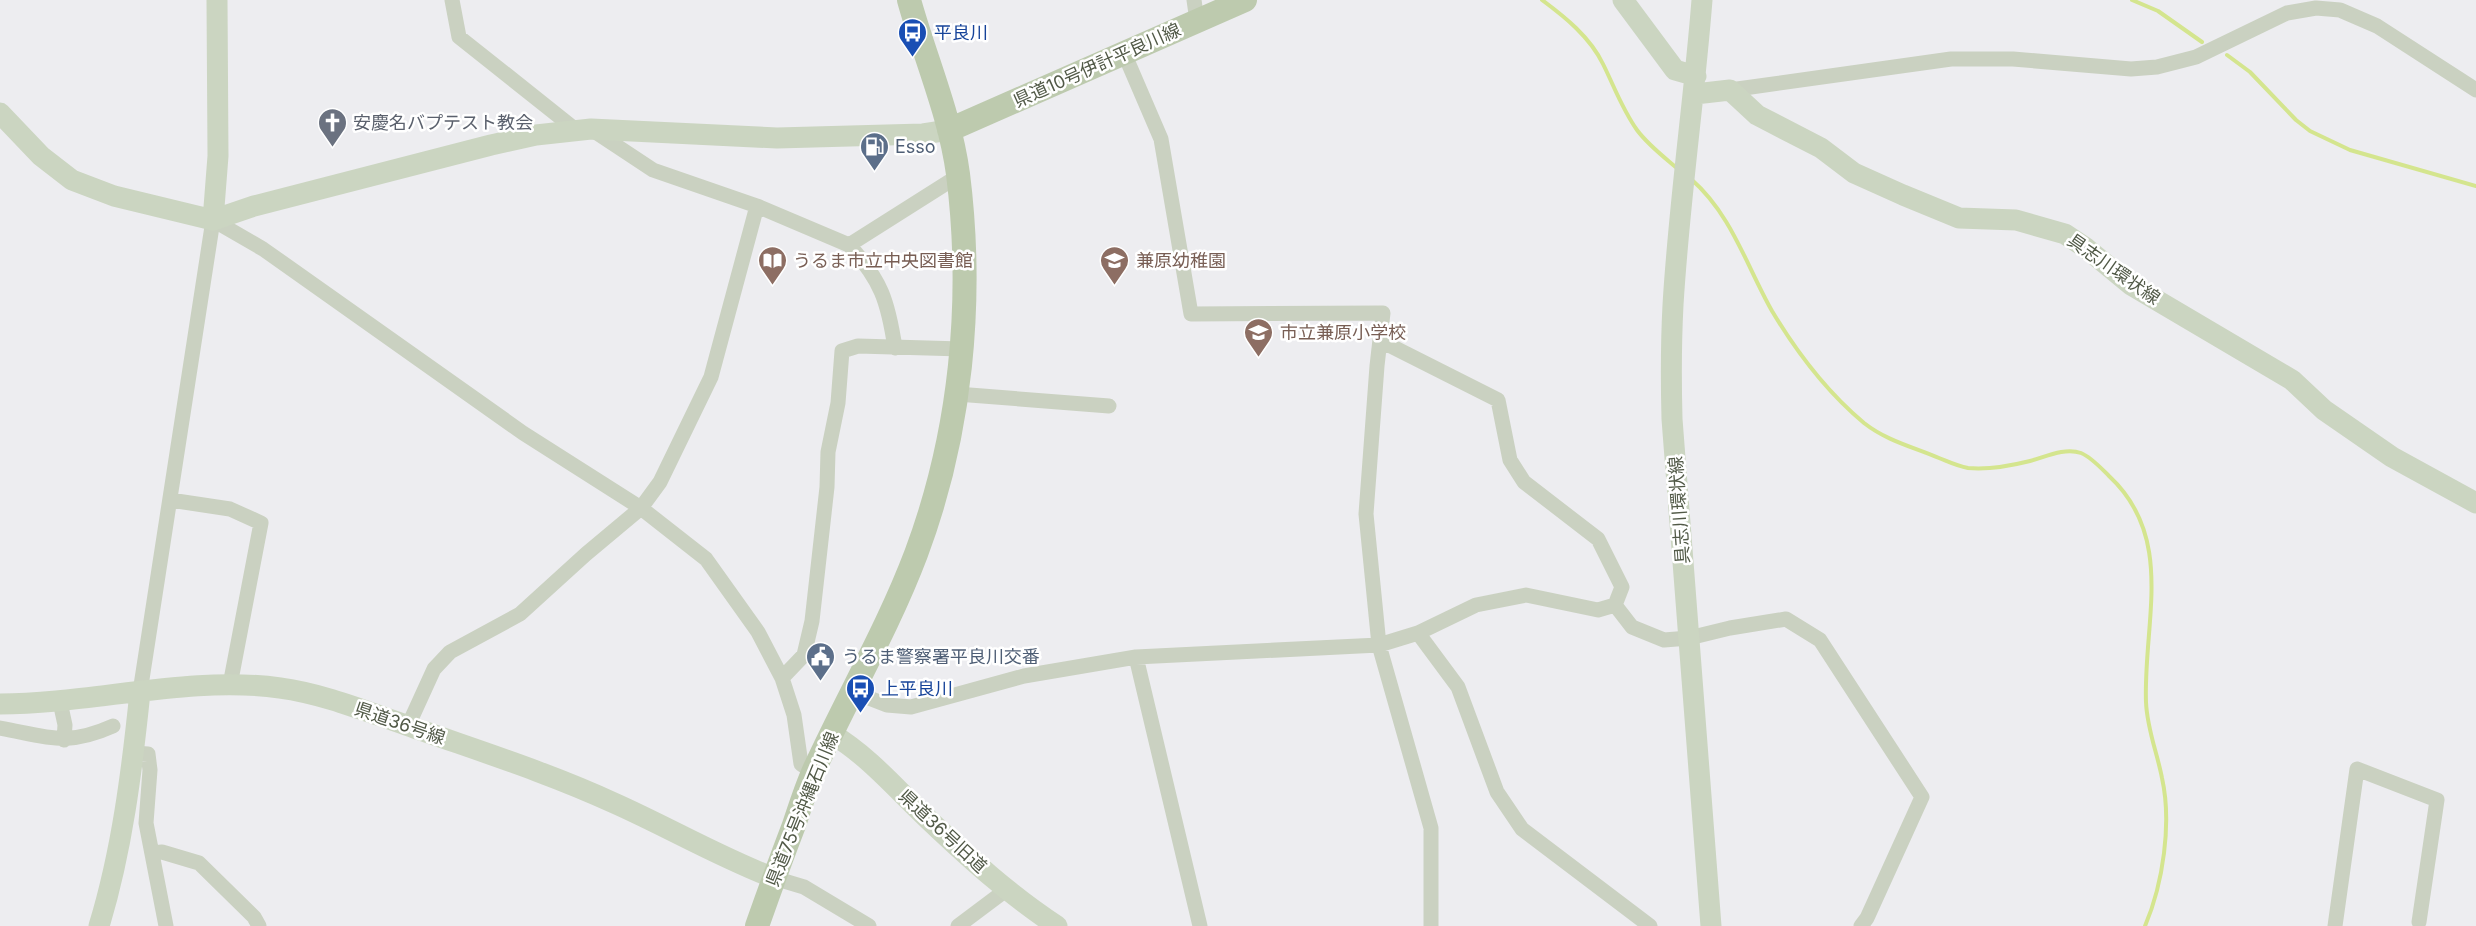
<svg xmlns="http://www.w3.org/2000/svg" width="2476" height="926" viewBox="0 0 2476 926" font-family="Inter,'Noto Sans JP',sans-serif">
	<style>
		.lines { fill: none; stroke-linecap: round; stroke-linejoin: round }
		.stream { stroke: #d4e58e; stroke-width: 4 }
		.street { stroke: #cad1c1; stroke-width: 15 }
		.secondary { stroke: #cbd5c1; stroke-width: 21 }
		.primary { stroke: #bdcaae; stroke-width: 24 }
		.labels { text-anchor: middle; dominant-baseline: central; stroke-width: 5; stroke-linejoin: round; paint-order: stroke }
		.transit-label { font-size: 18px; fill: #164399; stroke: #fff; text-anchor: start }
		.street-label { font-size: 18px; fill: #515947; stroke: #fff }
		.worship-label { font-size: 18px; fill: #5b616d; stroke: #fff; text-anchor: start }
		.service-label { font-size: 18px; fill: #4e5e75; stroke: #fff; text-anchor: start }
		.education-label { font-size: 18px; fill: #785e54; stroke: #fff; text-anchor: start }
	</style>
	<rect width="100%" height="100%" fill="#ededf0"/>
	<g class="lines">
		<!-- stream -->
		<path class="stream" d="M 1542,0 C 1565,17 1590,37 1603,64 C 1614,86 1622,109 1637,130 C 1648,145 1664,157 1678,169
			M 2132,0 L 2158,11 L 2202,42
			M 2227,55 L 2250,72 L 2296,120 L 2310,131 L 2350,150 L 2476,186
			M 1691,179 C 1732,215 1746,265 1772,311 C 1796,351 1828,393 1864,423 C 1887,441 1913,447 1939,458 C 1949,462 1957,466 1968,468 C 1989,470 2010,466 2030,461 C 2045,457 2065,447 2081,453 C 2091,457 2101,468 2109,476 C 2176,538 2143,623 2146,702 C 2147,729 2157,752 2162,778 C 2172,823 2163,884 2145,926"/>
		<!-- street -->
		<path class="street" d="M 452,0 L 459,37 L 576,130
			M 1194,0 L 1197,21
			M 1124,53 L 1161,139 L 1191,314 L 1383,313 L 1377,366 L 1366,514 L 1379,645 L 1431,828 L 1431,926
			M 1730,90 L 1951,59 L 2013,59 L 2131,69 L 2157,67 L 2196,57 L 2287,13 L 2316,8 L 2340,10 L 2377,26 L 2476,90
			M 591,129 L 653,170 L 757,206 L 849,245 L 958,176
			M 849,245 C 881,280 888,301 895,348
			M 1381,341 L 1498,400 L 1510,460 L 1524,482 L 1598,539 L 1622,587 L 1615,605
			M 957,394 L 1109,406
			M 170,500 L 230,509 L 261,523 L 230,685
			M 1615,605 L 1632,627 L 1664,640 L 1689,638 L 1730,628 L 1786,619 L 1820,640 L 1922,797 L 1867,918 L 1861,926
			M 1418,633 L 1458,687 L 1497,792 L 1522,829 L 1650,926
			M 1136,657 L 1200,926
			M 782,678 L 804,655 L 812,621 L 827,487 L 828,452 L 838,403 L 842,351 L 858,346 L 962,349
			M 851,691 L 887,705 L 911,707 L 1024,676 L 1136,657 L 1379,645 L 1418,633 L 1476,605 L 1526,595 L 1598,610 L 1615,605
			M 140,692 L 213,220 L 263,249 L 523,433 L 641,508 L 706,559 L 758,632 L 782,678 L 794,715 L 801,764 L 813,772
			M 60,702 L 65,725 L 64,740
			M 408,726 L 434,669 L 450,652 L 520,614 L 586,554 L 641,508 L 660,482 L 711,377 L 757,206
			M 0,728 C 48,737 66,747 113,726
			M 134,753 L 148,754 L 150,770 L 146,823 L 166,926
			M 153,853 L 162,852 L 199,863 L 254,917 L 259,926
			M 774,878 L 804,887 L 869,926
			M 958,926 L 1006,890
			M 2335,926 L 2357,769 L 2437,800 L 2419,922"/>
		<!-- secondary -->
		<path class="secondary" d="M 1623,0 L 1675,70 L 1696,76
			M 1702,0 C 1694,102 1679,203 1673,305 C 1671,343 1671,381 1672,419 L 1711,926
			M 1695,94 L 1730,90 L 1757,115 L 1821,148 L 1854,173 L 1903,195 L 1959,218 L 2016,220 L 2065,234 L 2086,248 L 2131,285 L 2292,380 L 2324,410 L 2392,457 L 2476,503
			M 0,113 L 41,156 L 72,180 L 114,196 L 213,220 L 254,206 L 491,145 L 536,135 L 591,129 L 777,138 L 923,134 L 949,130
			M 213,220 L 218,156 L 217,0
			M 0,704 C 91,704 190,675 280,688 C 324,694 365,711 406,725 C 476,750 547,772 614,803 C 668,827 719,857 774,878
			M 832,734 C 870,757 898,791 930,821 C 970,859 1011,896 1057,926
			M 99,926 C 122,851 132,770 140,692"/>
		<!-- primary -->
		<path class="primary" d="M 949,130 L 1245,0
			M 757,926 C 769,892 781,859 794,825 C 800,807 806,788 814,770 C 847,698 888,628 916,554 C 961,434 974,301 958,174 C 950,114 925,58 909,0"/>
	</g>
	<!-- icons -->
	<defs>
		<symbol id="bus-pin" viewBox="-11 -11 22 30"><path d="M0 17L-7.5 6A9.5 9.5 0 1 1 7.5 6Z" fill="#1a4fb4" stroke="#fff"/><path d="M-5-6H5V4H4V6H2V4H-2V6H-4V4H-5ZM-3.5-4V0h7V-4ZM-3.5 1.2v1.5H-2V1.2ZM2 1.2v1.5H3.5V1.2Z" fill="#fff"/></symbol>
		<symbol id="church-pin" viewBox="-11 -11 22 30"><path d="M0 17L-7.5 6A9.5 9.5 0 1 1 7.5 6Z" fill="#6b7280" stroke="#fff"/><path d="M-1.2-6h2.4v3.5h3.3v2.4h-3.3V6h-2.4V-.1h-3.3v-2.4h3.3Z" fill="#fff"/></symbol>
		<symbol id="fuel-pin" viewBox="-11 -11 22 30"><path d="M0 17L-7.5 6A9.5 9.5 0 1 1 7.5 6Z" fill="#5c6f8a" stroke="#fff"/><path d="M-5.5-6h7V0h2V4h1.3V-2.5L3-4.5l.8-.8L6-3V5H2.5V1h-1V6h-7ZM-4.2-4.7v3.2H.2V-4.7Z" fill="#fff"/></symbol>
		<symbol id="library-pin" viewBox="-11 -11 22 30"><path d="M0 17L-7.5 6A9.5 9.5 0 1 1 7.5 6Z" fill="#8d6e63" stroke="#fff"/><path d="M-6-4Q-3-5.5-.7-3.5V5Q-3 3-6 4ZM6-4Q3-5.5 .7-3.5V5Q3 3 6 4Z" fill="#fff"/></symbol>
		<symbol id="school-pin" viewBox="-11 -11 22 30"><path d="M0 17L-7.5 6A9.5 9.5 0 1 1 7.5 6Z" fill="#8d6e63" stroke="#fff"/><path d="M0-5L7-2L0 1L-7-2ZM-4 1L0 2.5L4 1V4Q0 6-4 4Z" fill="#fff"/></symbol>
		<symbol id="civic-pin" viewBox="-11 -11 22 30"><path d="M0 17L-7.5 6A9.5 9.5 0 1 1 7.5 6Z" fill="#5c6f8a" stroke="#fff"/><path d="M-.6-6.5H3V-4.5H.6V-3L4-1V1h2V6H-6V1h2V-1L-.6-3ZM-1.2 2.5V6h2.4V2.5Z" fill="#fff"/></symbol>
	</defs>
	<g fill-rule="evenodd">
		<use href="#bus-pin" x="896" y="16" width="33" height="45"/>
		<use href="#church-pin" x="316" y="106" width="33" height="45"/>
		<use href="#fuel-pin" x="858" y="130" width="33" height="45"/>
		<use href="#library-pin" x="756" y="244" width="33" height="45"/>
		<use href="#school-pin" x="1098" y="244" width="33" height="45"/>
		<use href="#school-pin" x="1242" y="316" width="33" height="45"/>
		<use href="#civic-pin" x="804" y="640" width="33" height="45"/>
		<use href="#bus-pin" x="844" y="672" width="33" height="45"/>
	</g>
	<g class="labels">
		<!-- transit labels -->
		<g class="transit-label">
			<text x="934" y="32">平良川</text>
			<text x="881" y="688">上平良川</text>
		</g>
		<!-- street labels -->
		<g class="street-label">
			<text transform="translate(1097 65) rotate(-24)">県道10号伊計平良川線</text>
			<text transform="translate(2114 269) rotate(35)">具志川環状線</text>
			<text transform="translate(1679 510) rotate(-94)">具志川環状線</text>
			<text transform="translate(400 723) rotate(19)">県道36号線</text>
			<text transform="translate(802 809) rotate(-68)">県道75号沖縄石川線</text>
			<text transform="translate(943 831) rotate(43)">県道36号旧道</text>
		</g>
		<!-- worship labels -->
		<g class="worship-label">
			<text x="353" y="122">安慶名バプテスト教会</text>
		</g>
		<!-- service labels -->
		<g class="service-label">
			<text x="895" y="146">Esso</text>
			<text x="842" y="656">うるま警察署平良川交番</text>
		</g>
		<!-- education labels -->
		<g class="education-label">
			<text x="793" y="260">うるま市立中央図書館</text>
			<text x="1136" y="260">兼原幼稚園</text>
			<text x="1280" y="332">市立兼原小学校</text>
		</g>
	</g>
</svg>
